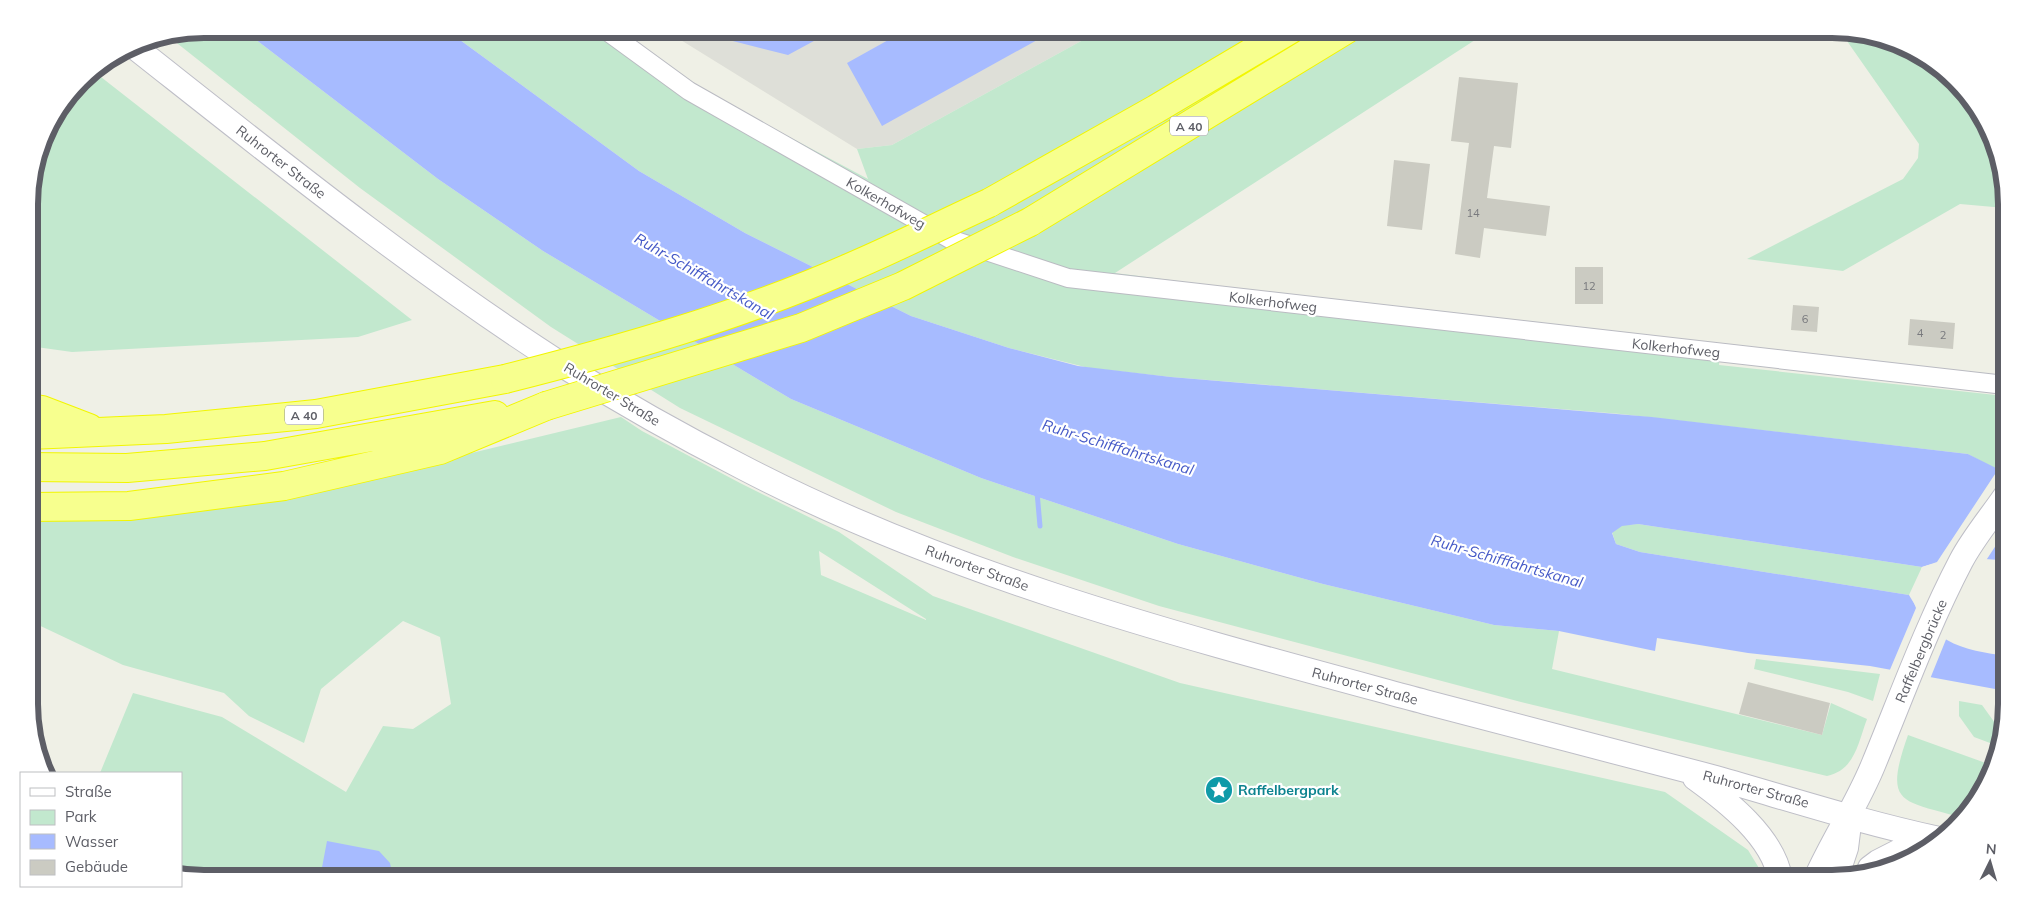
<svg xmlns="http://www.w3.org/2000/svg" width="2035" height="907" viewBox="0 0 2035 907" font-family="Mulish,sans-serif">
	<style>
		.industrial { fill: #dedfd8 }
		.green { fill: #c2e8ce; fill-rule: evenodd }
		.water { fill: #a7bbff }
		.pier { fill: #eff0e6 }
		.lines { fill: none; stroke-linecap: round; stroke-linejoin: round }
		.stream { stroke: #a7bbff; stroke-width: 5 }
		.building { fill: #cbcbc2 }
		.minor-casing { stroke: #babbc2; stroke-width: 20 }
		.secondary-casing { stroke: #bebec7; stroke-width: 26 }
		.motorway-casing { stroke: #f2f600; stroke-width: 30 }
		.minor { stroke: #fff; stroke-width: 18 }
		.secondary { stroke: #fff; stroke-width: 24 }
		.motorway { stroke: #f7ff8e; stroke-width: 28 }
		.motorway-bridge-casing { stroke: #f2f600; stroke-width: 30; stroke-linecap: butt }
		.motorway-bridge { stroke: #f7ff8e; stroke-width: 28 }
		.labels { text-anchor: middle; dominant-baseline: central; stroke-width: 4.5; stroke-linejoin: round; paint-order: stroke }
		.number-label { font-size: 11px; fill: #78797d }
		.shield { fill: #fff; stroke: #8e8e94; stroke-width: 1 }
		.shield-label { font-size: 12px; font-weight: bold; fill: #5d5e66 }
		.street-label { font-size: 14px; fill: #5d5e66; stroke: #fff }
		.culture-label { font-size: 14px; font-weight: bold; fill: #0d838f; stroke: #fff; text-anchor: start }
		.water-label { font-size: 15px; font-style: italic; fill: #4559c7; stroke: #fff }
		.rim { fill: none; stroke: #5d5e66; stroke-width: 6 }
	</style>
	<rect width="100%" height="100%" fill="#eff0e6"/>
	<!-- industrial -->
	<path class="industrial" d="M 663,29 L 1103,29 L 892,145 L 857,149 Z"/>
	<!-- green -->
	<path class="green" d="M 204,29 L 242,29 L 438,179 L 543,251 L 791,399 L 981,478 L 1178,544 L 1323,584 L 1494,625 L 1559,631 L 1552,669 L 1822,735 L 1831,703 L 1867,719 C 1858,743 1855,770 1827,776 L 1521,702 L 1159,606 L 1013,557 L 896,512 L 680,408 L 551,327 L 360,188 L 168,36 Z
		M 445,29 L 613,29 L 694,86 L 868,179 L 857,149 L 892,145 L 1103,29 L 1492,29 L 1115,273 L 1623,338 L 1721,345 L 1719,365 L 2005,396 L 2006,456 L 1997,470 L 1968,454 L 1621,414 L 1171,377 L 1089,368 L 1009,348 L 911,316 L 745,233 L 639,171 Z
		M 1840,31 L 1898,42 L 1970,98 L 2005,181 L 2005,208 L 1960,204 L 1843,271 L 1747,259 L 1903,179 L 1918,158 L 1919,144 Z
		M 92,70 L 412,320 L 358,337 L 72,352 L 29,346 L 29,192 L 47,127 Z
		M 621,417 L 642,431 L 740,483 L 839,532 L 933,596 L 1180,683 L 1665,792 L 1748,850 L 1765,878 L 204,878 L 181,874 L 181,773 L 100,773 L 133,693 L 222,717 L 346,792 L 383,726 L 413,729 L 451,704 L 440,637 L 403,621 L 321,689 L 304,743 L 249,716 L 224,693 L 123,665 L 30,621 L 30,520 L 272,501 ZM 819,551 L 926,619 L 926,620 L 821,575 Z
		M 1638,524 L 1922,567 L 1909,595 L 1640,552 L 1616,544 L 1612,532 L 1622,525 Z
		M 1756,659 L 1880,674 L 1873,701 L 1848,692 L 1754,669 Z
		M 1959,701 L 1982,705 L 1995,723 L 2002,725 L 1998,746 L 1974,737 L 1959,716 Z
		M 1908,735 L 1994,766 L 1963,818 C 1901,800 1883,806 1908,735 Z"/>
	<!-- water -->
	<path class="water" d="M 242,29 L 445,29 L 639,171 L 745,233 L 911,316 L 1009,348 L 1078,366 L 1171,377 L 1652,417 L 1968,454 L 2006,473 L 2006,561 C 1979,557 1948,559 1922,567 L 1638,524 L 1622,526 L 1612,533 L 1616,544 L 1640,552 L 1909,595 C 1916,608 1934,632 1947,640 C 1964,650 1987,653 2006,656 L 2006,691 L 1870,666 L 1748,653 L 1657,638 L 1655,651 L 1559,631 L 1494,625 L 1323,584 L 1178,544 L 981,478 L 791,399 L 543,251 L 438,179 Z
		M 707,29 L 836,29 L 788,55 L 721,38 Z
		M 908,29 L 1057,29 L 882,126 L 847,63 Z
		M 327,841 L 379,851 L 390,863 L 393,878 L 320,878 Z"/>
	<!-- pier -->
	<path class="pier" d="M 1999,468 L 2006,470 L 2006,530 L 1985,562 L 1938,565 L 1921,569 L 1922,567 L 1937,562 Z
		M 1910,593 L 1918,606 L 1947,637 L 1930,679 L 1889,672 L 1916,608 Z"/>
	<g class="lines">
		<!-- stream -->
		<path class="stream" d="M 1037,492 L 1040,526"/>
	</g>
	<!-- building -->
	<path class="building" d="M 1459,77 L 1518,83 L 1511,148 L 1494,146 L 1487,198 L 1550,206 L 1546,236 L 1484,228 L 1480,258 L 1455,254 L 1469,143 L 1451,141 Z
		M 1394,160 L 1430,164 L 1422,230 L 1387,226 Z
		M 1575,267 L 1603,267 L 1603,304 L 1575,304 Z
		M 1793,305 L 1819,307 L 1817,332 L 1791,330 Z
		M 1910,319 L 1955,323 L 1953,349 L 1908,345 Z
		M 1748,682 L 1830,703 L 1822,735 L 1739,714 Z"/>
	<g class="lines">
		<defs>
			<path id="minor" d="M 604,29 L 689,91 L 950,239 L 1068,278 L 2005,385"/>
			<path id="secondary" d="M 132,45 C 274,157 415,271 567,368 C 624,404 683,437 742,467 C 957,579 1193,639 1425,702 C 1522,728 1619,752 1716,778 C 1790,799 1864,823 1939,839
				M 1695,778 C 1727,801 1773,837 1780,878
				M 1870,868 L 1878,862 L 1927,837
				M 1816,878 C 1834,838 1858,803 1874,763 C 1902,695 1927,626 1961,561 C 1973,538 1991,517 2006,495
				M 1836,878 L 1846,848 L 1849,824"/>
			<path id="motorway" d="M 989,203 L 1156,109 L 1291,29
				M 1030,222 L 1347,29
				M 30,408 L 42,410 L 89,428
				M 30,435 L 166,429 L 316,414 L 505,379
				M 30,467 L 127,468 L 265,456 L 495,415
				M 30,507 L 129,506 L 284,486 L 440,450 L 546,406"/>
		</defs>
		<!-- minor casing -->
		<use href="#minor" class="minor-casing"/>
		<!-- secondary casing -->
		<use href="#secondary" class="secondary-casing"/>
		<!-- motorway casing -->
		<use href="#motorway" class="motorway-casing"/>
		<!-- minor -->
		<use href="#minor" class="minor"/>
		<!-- secondary -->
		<use href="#secondary" class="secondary"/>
		<!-- motorway -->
		<use href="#motorway" class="motorway"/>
		<defs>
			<path id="motorway-bridge" d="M 505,379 C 623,349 740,316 851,267 C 898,247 943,224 989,203
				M 546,406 L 801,328 L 903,286 L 1030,222"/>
		</defs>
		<!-- motorway-bridge casing -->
		<use href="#motorway-bridge" class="motorway-bridge-casing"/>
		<!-- motorway-bridge -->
		<use href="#motorway-bridge" class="motorway-bridge"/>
	</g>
	<!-- icons -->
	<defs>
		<symbol id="sight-disc" viewBox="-11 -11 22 22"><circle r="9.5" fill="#0f9aa8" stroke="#fff"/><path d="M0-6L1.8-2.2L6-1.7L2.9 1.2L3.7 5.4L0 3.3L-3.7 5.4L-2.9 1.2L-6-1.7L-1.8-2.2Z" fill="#fff"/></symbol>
	</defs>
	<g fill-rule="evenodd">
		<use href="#sight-disc" x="1203" y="774" width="32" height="32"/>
	</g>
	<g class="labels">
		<!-- number labels -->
		<g class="number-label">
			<text x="1473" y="213">14</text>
			<text x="1589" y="286">12</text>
			<text x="1805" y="319">6</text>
			<text x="1920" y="333">4</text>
			<text x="1943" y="335">2</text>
		</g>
		<!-- shield labels -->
		<g class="shield">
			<rect x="1170" y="116.5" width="38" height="19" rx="4"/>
			<rect x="285" y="405.5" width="38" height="19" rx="4"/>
		</g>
		<g class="shield-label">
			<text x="1189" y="126">A 40</text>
			<text x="304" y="415">A 40</text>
		</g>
		<!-- street labels -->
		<g class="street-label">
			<text transform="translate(281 162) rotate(38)">Ruhrorter Straße</text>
			<text transform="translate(886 203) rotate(30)">Kolkerhofweg</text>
			<text transform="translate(1273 302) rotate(7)">Kolkerhofweg</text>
			<text transform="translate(1676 348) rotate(6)">Kolkerhofweg</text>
			<text transform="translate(612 394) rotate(31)">Ruhrorter Straße</text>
			<text transform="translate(977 568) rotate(20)">Ruhrorter Straße</text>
			<text transform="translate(1921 651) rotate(-67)">Raffelbergbrücke</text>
			<text transform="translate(1365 686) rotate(15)">Ruhrorter Straße</text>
			<text transform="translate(1756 789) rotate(15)">Ruhrorter Straße</text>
		</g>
		<!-- culture labels -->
		<g class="culture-label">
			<text x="1238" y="790">Raffelbergpark</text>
		</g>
		<!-- water labels -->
		<g class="water-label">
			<text transform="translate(704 276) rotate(30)">Ruhr-Schifffahrtskanal</text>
			<text transform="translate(1118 447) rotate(17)">Ruhr-Schifffahrtskanal</text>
			<text transform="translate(1507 561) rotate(16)">Ruhr-Schifffahrtskanal</text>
		</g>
	</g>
	<!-- crop -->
	<path d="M0 0H2035V907H0ZM204 38H1832A166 166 0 0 1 1998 204V704A166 166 0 0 1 1832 870H204A166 166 0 0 1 38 704V204A166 166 0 0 1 204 38Z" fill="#fff" fill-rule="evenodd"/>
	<path class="rim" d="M204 38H1832A166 166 0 0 1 1998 204V704A166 166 0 0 1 1832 870H204A166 166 0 0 1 38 704V204A166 166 0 0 1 204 38Z"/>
	<!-- legend -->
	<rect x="20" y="772" width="162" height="115" fill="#ffffff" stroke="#bebfc2"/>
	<rect x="30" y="788" width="25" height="8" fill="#ffffff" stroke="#bebfc2"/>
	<text x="65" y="797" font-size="15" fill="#5d5e66">Straße</text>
	<rect x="30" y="810" width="25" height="15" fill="#c2e8ce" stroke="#bebfc2"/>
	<text x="65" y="822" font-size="15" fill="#5d5e66">Park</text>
	<rect x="30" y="834" width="25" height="15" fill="#a7bbff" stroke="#bebfc2"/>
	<text x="65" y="847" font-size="15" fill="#5d5e66">Wasser</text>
	<rect x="30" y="860" width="25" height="15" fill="#cbcbc2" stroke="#bebfc2"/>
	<text x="65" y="872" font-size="15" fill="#5d5e66">Gebäude</text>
	<!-- north arrow -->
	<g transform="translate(1990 862) rotate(5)" stroke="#ffffff" stroke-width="4" paint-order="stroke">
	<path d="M0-4L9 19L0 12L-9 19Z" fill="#5d5e66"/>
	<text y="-8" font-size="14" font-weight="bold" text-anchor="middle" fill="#5d5e66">N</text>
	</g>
</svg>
